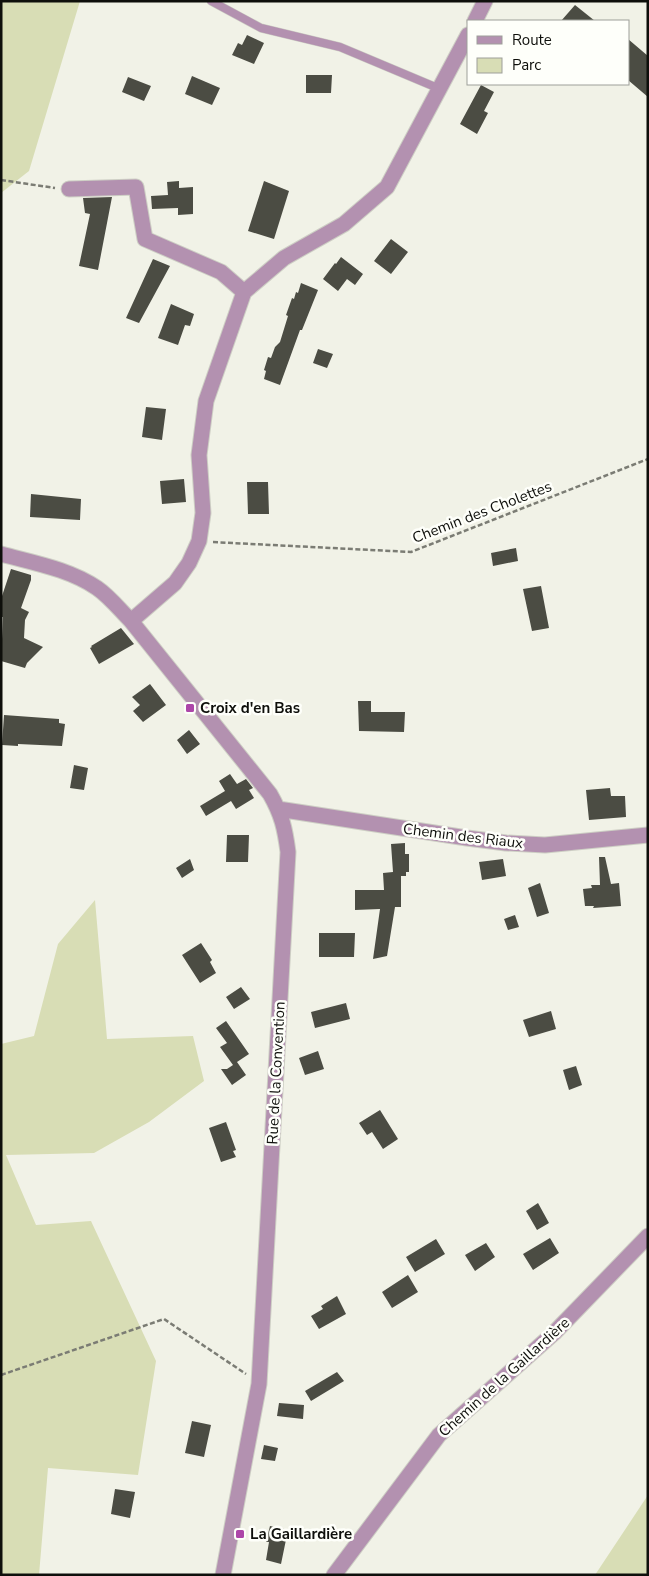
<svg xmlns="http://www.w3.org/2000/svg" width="649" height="1576" viewBox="0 0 649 1576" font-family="'Nunito Sans',sans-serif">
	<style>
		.green { fill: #d8ddb5 }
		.building { fill: #4b4c43 }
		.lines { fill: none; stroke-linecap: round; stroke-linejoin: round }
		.lane-casing { stroke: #cdcec4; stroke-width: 9 }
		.street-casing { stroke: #cdcec4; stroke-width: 17 }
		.path { stroke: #7b7c74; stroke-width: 2.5; stroke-dasharray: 5 2.5; stroke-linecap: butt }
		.lane { stroke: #b391b0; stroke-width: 8 }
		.street { stroke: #b391b0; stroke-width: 15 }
		.poi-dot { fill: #ad46a9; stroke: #fefffa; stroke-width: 2 }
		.labels { text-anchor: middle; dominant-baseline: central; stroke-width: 5; stroke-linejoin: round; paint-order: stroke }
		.street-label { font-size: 15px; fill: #0e0f0b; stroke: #fefffa }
		.poi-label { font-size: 15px; font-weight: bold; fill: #0e0f0b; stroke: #fefffa; text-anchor: start }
	</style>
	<rect width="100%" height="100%" fill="#f1f2e7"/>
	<!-- green -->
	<path class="green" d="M 1,1 L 80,1 L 29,171 L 1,193 Z
		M 95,900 L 107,1039 L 193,1036 L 204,1081 L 149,1122 L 94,1153 L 6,1155 L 36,1225 L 91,1221 L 156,1361 L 138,1475 L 48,1468 L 39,1575 L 1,1575 L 1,1044 L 34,1036 L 58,944 Z
		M 648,1495 L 648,1575 L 595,1575 Z"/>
	<!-- building -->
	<path class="building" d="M 575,5 L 595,21 L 561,21 Z
		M 247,35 L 264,43 L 254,64 L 232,55 L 238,43 L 242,45 Z
		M 628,39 L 648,56 L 648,97 L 628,80 Z
		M 306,75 L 332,75 L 331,93 L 306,93 Z
		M 192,76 L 220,88 L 212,105 L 185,94 Z
		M 128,77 L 151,86 L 144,101 L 122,92 Z
		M 481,85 L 494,92 L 484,111 L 488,113 L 477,134 L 460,124 Z
		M 179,181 L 179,188 L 193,187 L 193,214 L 178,215 L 178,208 L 152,209 L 151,196 L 168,195 L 167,182 Z
		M 264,181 L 289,191 L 274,239 L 248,231 Z
		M 112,197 L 98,270 L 79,266 L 90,214 L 85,213 L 83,198 Z
		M 391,239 L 408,252 L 391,274 L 374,261 Z
		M 341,257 L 363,274 L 355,285 L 347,279 L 338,291 L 323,279 L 335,263 L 336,264 Z
		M 153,259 L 170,266 L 139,323 L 126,318 Z
		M 301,283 L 318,290 L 302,330 L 300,330 L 280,385 L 264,379 L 266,371 L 264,370 L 268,357 L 271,358 L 275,347 L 280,342 L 288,316 L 286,315 L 292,298 L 294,299 L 296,292 L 298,293 Z
		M 171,304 L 194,314 L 190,326 L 185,325 L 178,345 L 158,338 Z
		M 318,349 L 333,354 L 327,368 L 313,363 Z
		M 146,407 L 166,409 L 162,440 L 142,437 Z
		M 184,479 L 186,502 L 162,504 L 160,481 Z
		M 247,482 L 268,482 L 269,514 L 248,514 Z
		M 31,494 L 81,499 L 80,520 L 30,517 Z
		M 516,548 L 518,561 L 493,566 L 491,553 Z
		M 11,569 L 31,575 L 31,580 L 21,608 L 29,612 L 25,620 L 24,638 L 43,647 L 27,663 L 25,668 L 1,661 L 3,617 L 1,617 L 1,599 Z
		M 541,586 L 549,628 L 532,631 L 523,589 Z
		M 121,628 L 134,644 L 99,664 L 90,648 L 92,647 L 91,646 Z
		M 150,684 L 166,705 L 143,722 L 133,711 L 140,705 L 132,697 Z
		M 358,701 L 371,701 L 371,712 L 405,712 L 404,732 L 359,731 Z
		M 4,715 L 59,719 L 59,723 L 65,724 L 62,746 L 18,744 L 18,746 L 2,745 Z
		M 189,730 L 200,744 L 187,754 L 177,740 Z
		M 74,765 L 88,768 L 84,790 L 70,788 Z
		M 230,774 L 237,784 L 246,779 L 253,788 L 249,790 L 254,798 L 236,809 L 231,801 L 206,816 L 200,806 L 225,791 L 219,781 Z
		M 610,788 L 611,796 L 625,796 L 626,817 L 589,820 L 586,790 Z
		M 227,835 L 249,835 L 248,862 L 226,862 Z
		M 405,843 L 405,854 L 409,854 L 409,872 L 406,872 L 406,876 L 401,876 L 401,907 L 395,907 L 387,956 L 373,959 L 380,909 L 355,910 L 355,890 L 384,890 L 383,873 L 393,872 L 391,844 Z
		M 599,857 L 605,857 L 611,884 L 619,883 L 621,906 L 593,908 L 594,906 L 585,906 L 583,889 L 592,888 L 591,885 L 600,885 Z
		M 190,859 L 194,870 L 182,878 L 176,868 Z
		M 503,859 L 506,876 L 482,880 L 479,862 Z
		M 540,883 L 549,913 L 537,917 L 528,888 Z
		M 515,915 L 519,927 L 508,930 L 504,919 Z
		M 319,933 L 355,933 L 354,957 L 319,957 Z
		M 201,943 L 212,960 L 210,962 L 216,973 L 200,983 L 182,955 Z
		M 241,987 L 250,999 L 234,1009 L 226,997 Z
		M 346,1003 L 350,1019 L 315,1028 L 311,1012 Z
		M 551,1011 L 556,1029 L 529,1037 L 523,1020 Z
		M 226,1021 L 249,1054 L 237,1062 L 246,1075 L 232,1085 L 221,1069 L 227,1069 L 233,1065 L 220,1047 L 227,1043 L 216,1028 Z
		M 318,1051 L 324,1069 L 305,1075 L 299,1058 Z
		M 576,1066 L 582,1085 L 569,1090 L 563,1070 Z
		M 380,1110 L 398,1139 L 383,1149 L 372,1132 L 367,1135 L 359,1123 Z
		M 226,1122 L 236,1150 L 233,1151 L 236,1157 L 221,1162 L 209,1128 Z
		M 538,1203 L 549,1223 L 537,1230 L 526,1211 Z
		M 550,1238 L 559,1253 L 533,1270 L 523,1254 Z
		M 436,1239 L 445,1254 L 415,1272 L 406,1257 Z
		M 486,1243 L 495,1257 L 475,1271 L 465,1255 Z
		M 408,1275 L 418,1292 L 392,1308 L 382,1292 Z
		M 337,1296 L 346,1314 L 319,1329 L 311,1316 L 323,1309 L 321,1306 Z
		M 337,1372 L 344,1381 L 311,1401 L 305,1391 Z
		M 279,1403 L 304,1405 L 303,1419 L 277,1416 Z
		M 192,1421 L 211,1425 L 204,1457 L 185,1453 Z
		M 264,1445 L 278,1448 L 275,1461 L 261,1459 Z
		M 115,1489 L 135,1492 L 130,1518 L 111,1514 Z
		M 270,1526 L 288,1530 L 281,1564 L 266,1560 L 269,1542 L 266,1542 Z"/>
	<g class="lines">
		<defs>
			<path id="lane" d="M 211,1 L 261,28 L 340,47 L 440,89"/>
			<path id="street" d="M 475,21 L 485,1
				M 69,189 L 136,187 L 145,239 L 221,272 L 244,292
				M 1,554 C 34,563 69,569 97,588 C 110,597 120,610 131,621 L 270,794 C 282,815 285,829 288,852 L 259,1384 L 223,1575
				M 131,621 L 175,583 L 189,563 L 199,541 L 203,513 L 199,455 L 206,401 L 244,292 L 284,258 L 344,224 L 387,187 L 468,35
				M 278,809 L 467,838 L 506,843 L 545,845 L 648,835
				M 334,1575 L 439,1435 L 554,1333 L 648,1236"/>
		</defs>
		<!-- lane casing -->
		<use href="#lane" class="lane-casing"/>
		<!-- street casing -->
		<use href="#street" class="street-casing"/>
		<!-- path -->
		<path class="path" d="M 1,180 L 55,188
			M 213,542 L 411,552 L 648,459
			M 1,1375 L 164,1319 L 246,1374"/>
		<!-- lane -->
		<use href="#lane" class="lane"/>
		<!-- street -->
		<use href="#street" class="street"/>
	</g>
	<!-- markers -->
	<g class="poi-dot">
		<rect x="185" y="703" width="10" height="10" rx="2.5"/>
		<rect x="235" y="1529" width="10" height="10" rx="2.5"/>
	</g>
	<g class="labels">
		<!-- street labels -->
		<g class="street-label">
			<text transform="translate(482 512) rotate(-21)">Chemin des Cholettes</text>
			<text transform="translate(463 836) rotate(7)">Chemin des Riaux</text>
			<text transform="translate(276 1073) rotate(-87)">Rue de la Convention</text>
			<text transform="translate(504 1377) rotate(-42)">Chemin de la Gaillardière</text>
		</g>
		<!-- poi labels -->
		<g class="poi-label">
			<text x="200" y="708">Croix d'en Bas</text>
			<text x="250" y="1534">La Gaillardière</text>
		</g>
	</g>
	<!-- border -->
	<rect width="649" height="1576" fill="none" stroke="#0e0f0b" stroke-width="5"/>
	<!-- legend -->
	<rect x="467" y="20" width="162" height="65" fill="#fefffa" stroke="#9e9f9a"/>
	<rect x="477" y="36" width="25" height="8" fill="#b391b0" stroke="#9e9f9a"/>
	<text x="512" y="45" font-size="15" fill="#0e0f0b">Route</text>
	<rect x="477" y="58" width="25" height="15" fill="#d8ddb5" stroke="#9e9f9a"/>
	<text x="512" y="70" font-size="15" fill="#0e0f0b">Parc</text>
</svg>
